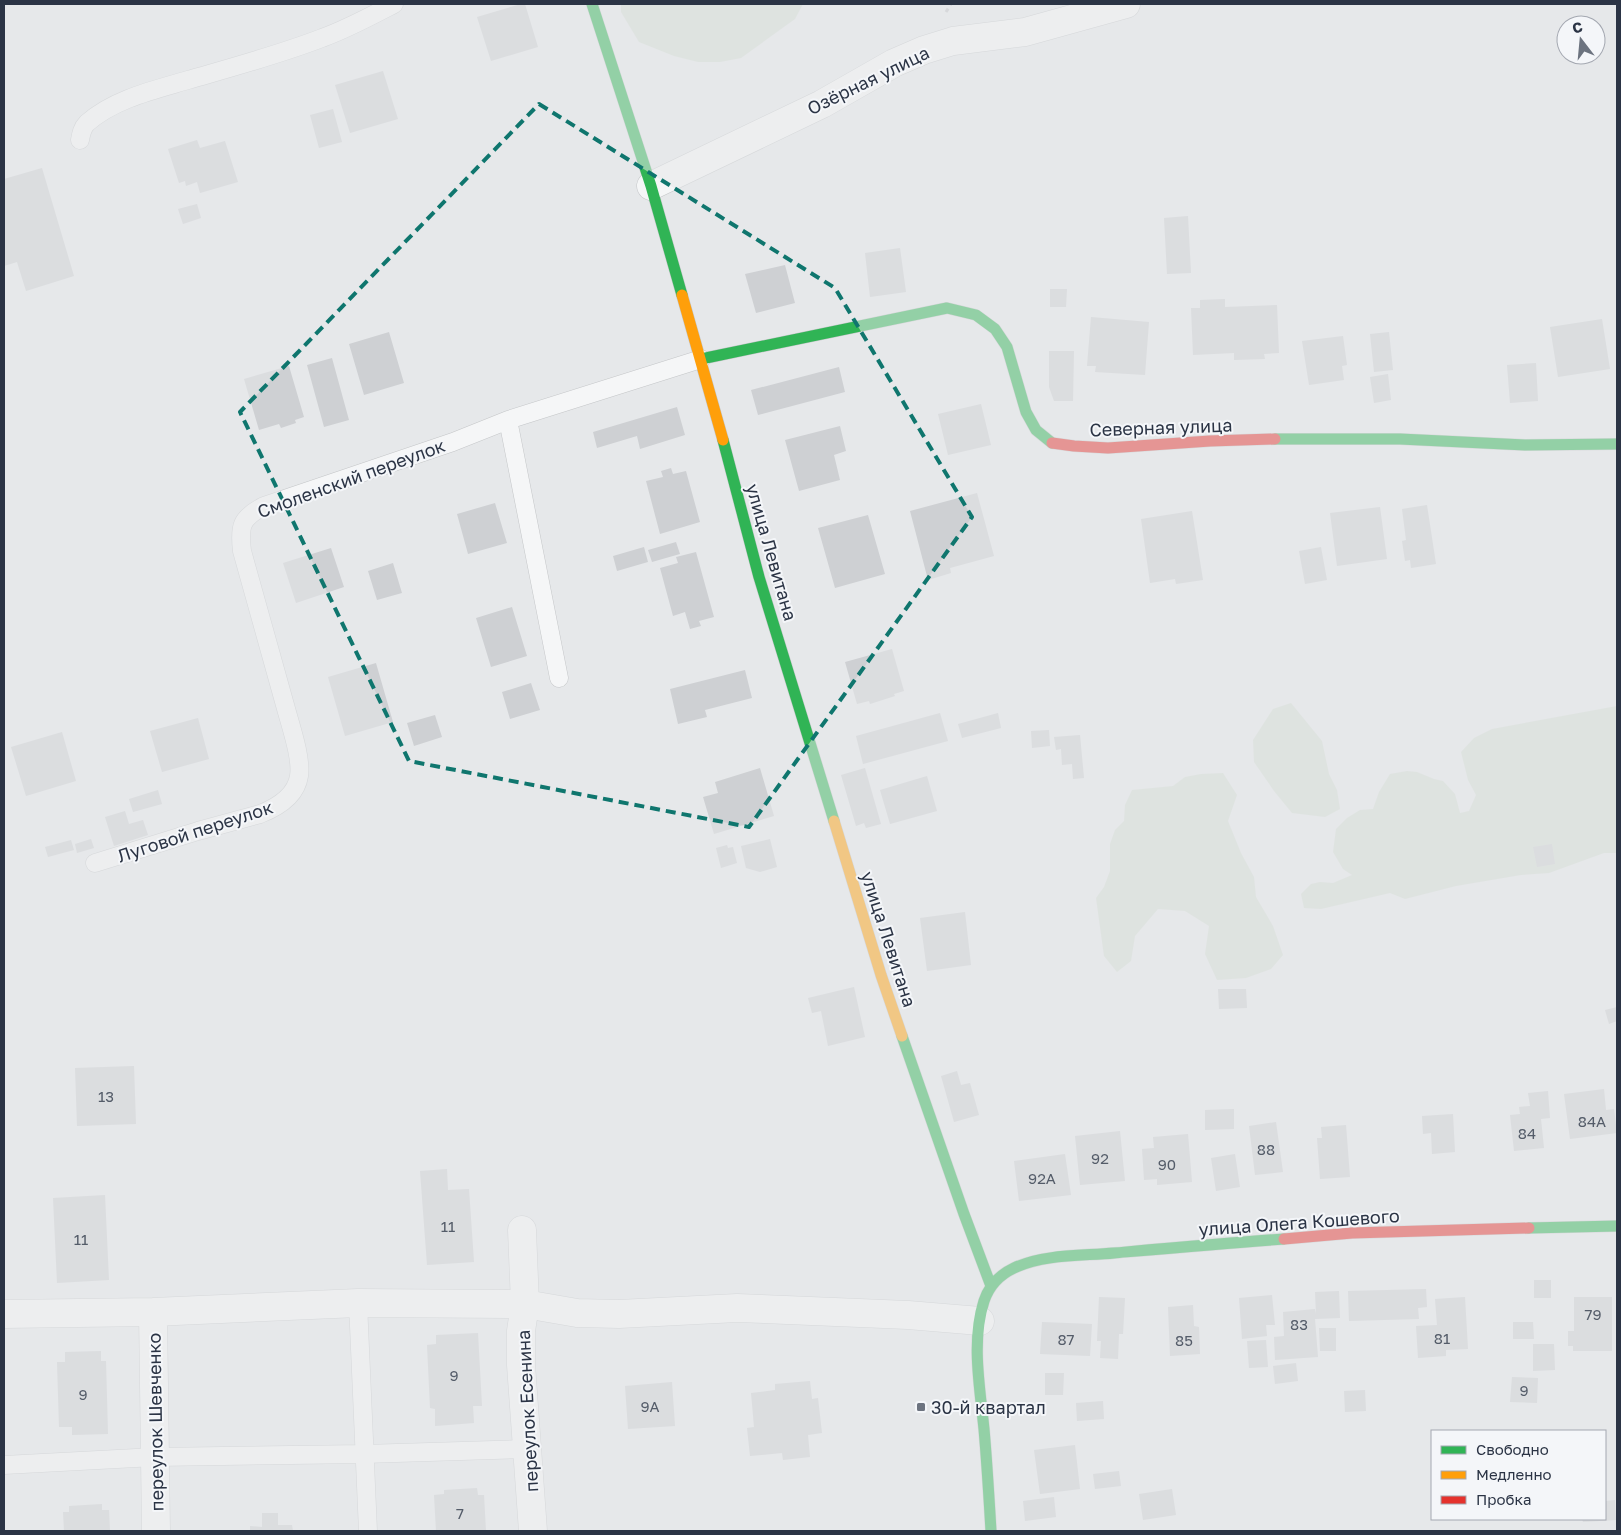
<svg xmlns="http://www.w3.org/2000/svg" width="1621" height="1535" viewBox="0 0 1621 1535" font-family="'Golos Text',sans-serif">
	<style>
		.green { fill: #d6ded6 }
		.building { fill: #ced0d3 }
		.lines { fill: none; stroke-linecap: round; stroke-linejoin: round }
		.lane-casing { stroke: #c4c6c8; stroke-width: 19 }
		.street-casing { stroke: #c4c6c8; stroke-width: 29 }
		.fast-casing { stroke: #c4c6c8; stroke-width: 12 }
		.slow-casing { stroke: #c4c6c8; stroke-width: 12 }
		.jam-casing { stroke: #c4c6c8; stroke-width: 12 }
		.path { stroke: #c5c6ca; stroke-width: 3; stroke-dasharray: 4 4; stroke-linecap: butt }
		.lane { stroke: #f5f6f7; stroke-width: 18 }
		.street { stroke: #f5f6f7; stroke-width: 28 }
		.fast { stroke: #30b455; stroke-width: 11 }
		.slow { stroke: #ff9f0a; stroke-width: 11 }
		.jam { stroke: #e5322d; stroke-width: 11 }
		.marked { fill: none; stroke: #0f766e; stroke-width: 4; stroke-dasharray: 10 6; stroke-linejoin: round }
		.poi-dot { fill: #6c737f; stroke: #f4f6f9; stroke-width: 2 }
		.labels { text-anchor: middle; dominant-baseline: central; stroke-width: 4; stroke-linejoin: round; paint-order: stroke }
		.number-label { font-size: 15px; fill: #545c69 }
		.street-label { font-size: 18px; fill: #2b3445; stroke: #f4f6f9 }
		.poi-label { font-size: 18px; fill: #2b3445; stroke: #f4f6f9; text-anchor: start }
	</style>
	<rect width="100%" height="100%" fill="#e6e8ea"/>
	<!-- green -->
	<path class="green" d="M 621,4 L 803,4 L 795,19 L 741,58 L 720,62 L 698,62 L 674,56 L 639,42 L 621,12 Z
		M 1291,703 L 1322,741 L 1329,774 L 1337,790 L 1340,809 L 1325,817 L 1292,813 L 1274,791 L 1254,762 L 1253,740 L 1273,709 Z
		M 1617,706 L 1617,853 L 1604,853 L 1549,873 L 1521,875 L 1456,886 L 1405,899 L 1390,893 L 1321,909 L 1304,908 L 1301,894 L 1311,884 L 1320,882 L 1333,883 L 1352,875 L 1343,869 L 1333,852 L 1336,829 L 1347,818 L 1360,810 L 1373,809 L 1379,792 L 1390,774 L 1407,771 L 1417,772 L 1434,779 L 1443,781 L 1455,794 L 1460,813 L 1469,811 L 1476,795 L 1468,780 L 1461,752 L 1474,738 L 1492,729 Z
		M 1223,773 L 1237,795 L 1228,821 L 1241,853 L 1254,877 L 1256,897 L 1273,926 L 1283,955 L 1271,969 L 1246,978 L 1217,980 L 1205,954 L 1209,926 L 1185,911 L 1158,909 L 1135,936 L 1131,961 L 1117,972 L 1104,956 L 1096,898 L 1104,887 L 1110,871 L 1110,844 L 1115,830 L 1124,821 L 1125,805 L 1132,790 L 1173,786 L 1185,777 L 1201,774 Z"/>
	<!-- building -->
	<path class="building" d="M 521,4 L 525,4 L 538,47 L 491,61 L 477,17 Z
		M 383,71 L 398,119 L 350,133 L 335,85 Z
		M 333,109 L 342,142 L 319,148 L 310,115 Z
		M 197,140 L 200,148 L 225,141 L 238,182 L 200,193 L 197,182 L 186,186 L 185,181 L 179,183 L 168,149 Z
		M 42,168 L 74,276 L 26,291 L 17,262 L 4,266 L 4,179 Z
		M 197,204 L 201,218 L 183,224 L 178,209 Z
		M 1188,216 L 1191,273 L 1167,274 L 1164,218 Z
		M 900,248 L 906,292 L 870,297 L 865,253 Z
		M 785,265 L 795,303 L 756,313 L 745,274 Z
		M 1050,289 L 1067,289 L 1066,307 L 1050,307 Z
		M 1225,299 L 1225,307 L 1277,305 L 1279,353 L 1264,354 L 1265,359 L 1234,360 L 1234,353 L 1193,355 L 1191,308 L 1200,308 L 1200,300 Z
		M 1091,317 L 1149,322 L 1145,375 L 1095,372 L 1096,366 L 1087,366 Z
		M 1602,319 L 1610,369 L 1558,377 L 1550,327 Z
		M 389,332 L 404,383 L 364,395 L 349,344 Z
		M 1389,332 L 1393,370 L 1374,372 L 1370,334 Z
		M 1343,336 L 1347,365 L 1342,366 L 1344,380 L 1309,385 L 1302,341 Z
		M 1049,351 L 1074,351 L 1073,401 L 1054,401 L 1049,387 Z
		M 332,358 L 349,420 L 324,427 L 307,365 Z
		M 1536,363 L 1538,401 L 1510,403 L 1507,365 Z
		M 289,366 L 304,417 L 295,420 L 296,423 L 281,428 L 279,424 L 259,430 L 244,379 Z
		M 839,367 L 845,392 L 758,415 L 751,390 Z
		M 1388,374 L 1391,400 L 1374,403 L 1370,377 Z
		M 981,404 L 991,445 L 948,455 L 938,414 Z
		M 677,407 L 685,435 L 640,449 L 637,436 L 597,448 L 593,432 Z
		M 840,426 L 846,451 L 834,455 L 840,480 L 799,491 L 785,440 Z
		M 671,468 L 673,474 L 686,471 L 700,522 L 660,534 L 646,481 L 663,477 L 661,471 Z
		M 977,493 L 994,556 L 950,568 L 951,573 L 928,580 L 910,511 Z
		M 495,503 L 507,543 L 468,554 L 457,514 Z
		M 1427,505 L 1436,564 L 1411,568 L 1410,560 L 1405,561 L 1402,541 L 1406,540 L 1402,509 Z
		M 1380,507 L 1387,559 L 1337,566 L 1330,513 Z
		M 1192,511 L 1203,580 L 1176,584 L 1175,579 L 1150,583 L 1141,519 Z
		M 868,515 L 885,574 L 835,588 L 818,528 Z
		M 676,542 L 680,554 L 652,562 L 648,550 Z
		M 644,547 L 648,562 L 617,571 L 613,556 Z
		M 1321,547 L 1327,580 L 1305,584 L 1299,551 Z
		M 331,548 L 344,587 L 296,603 L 283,563 Z
		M 696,552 L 714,617 L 699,621 L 701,626 L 690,629 L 685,612 L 673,616 L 660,568 L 678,563 L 676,557 Z
		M 393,563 L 402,593 L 377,600 L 368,571 Z
		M 512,607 L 527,656 L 491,667 L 476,618 Z
		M 892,649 L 904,691 L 894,694 L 895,696 L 870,704 L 869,701 L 857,704 L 845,662 Z
		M 376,663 L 393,722 L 345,736 L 328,677 Z
		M 745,670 L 752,698 L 705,710 L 707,717 L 678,724 L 670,689 Z
		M 531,683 L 540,710 L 510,719 L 502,692 Z
		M 940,713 L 948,741 L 863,764 L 856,736 Z
		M 998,713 L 1001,728 L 962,738 L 958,724 Z
		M 435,715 L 442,737 L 414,746 L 407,723 Z
		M 198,718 L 209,759 L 162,772 L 150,731 Z
		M 1049,730 L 1050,746 L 1032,748 L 1031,731 Z
		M 62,732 L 76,781 L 26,796 L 11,747 Z
		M 1080,735 L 1084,778 L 1073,779 L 1072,764 L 1062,765 L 1061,749 L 1056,750 L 1054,737 Z
		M 760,768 L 774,816 L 714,834 L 703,797 L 718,793 L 715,782 Z
		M 865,768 L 881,824 L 866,828 L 864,823 L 856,826 L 841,775 Z
		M 927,776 L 937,811 L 890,824 L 880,790 Z
		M 158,790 L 162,804 L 133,812 L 129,799 Z
		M 125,811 L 129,824 L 143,820 L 148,835 L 114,846 L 105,817 Z
		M 91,839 L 94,848 L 77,853 L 75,844 Z
		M 770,839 L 777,867 L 760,872 L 746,868 L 741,846 Z
		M 71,840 L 74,850 L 48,857 L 45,847 Z
		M 1552,844 L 1555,864 L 1537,867 L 1533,847 Z
		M 727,845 L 728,848 L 733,847 L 737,863 L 721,868 L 716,848 Z
		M 965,912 L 971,965 L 927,971 L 920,918 Z
		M 854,987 L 865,1037 L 828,1046 L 821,1011 L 812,1013 L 808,998 Z
		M 1218,989 L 1246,989 L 1247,1008 L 1219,1009 Z
		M 1617,1007 L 1617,1021 L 1609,1024 L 1605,1010 Z
		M 134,1066 L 136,1124 L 77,1126 L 75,1068 Z
		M 957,1071 L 961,1085 L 970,1083 L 979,1115 L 954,1122 L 941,1076 Z
		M 1604,1089 L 1606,1110 L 1614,1109 L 1617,1133 L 1570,1139 L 1564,1094 Z
		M 1548,1091 L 1550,1118 L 1541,1119 L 1544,1148 L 1514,1151 L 1510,1115 L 1520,1114 L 1519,1107 L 1530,1106 L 1528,1093 Z
		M 1234,1109 L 1234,1129 L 1205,1130 L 1205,1110 Z
		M 1453,1114 L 1455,1152 L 1432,1154 L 1431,1133 L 1423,1134 L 1422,1116 Z
		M 1276,1122 L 1283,1172 L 1255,1175 L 1249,1126 Z
		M 1346,1125 L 1350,1177 L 1320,1179 L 1317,1138 L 1322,1138 L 1321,1127 Z
		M 1120,1131 L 1125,1181 L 1080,1185 L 1075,1136 Z
		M 1188,1134 L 1192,1182 L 1157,1185 L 1157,1179 L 1144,1180 L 1142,1149 L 1154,1148 L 1153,1137 Z
		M 1065,1154 L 1071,1195 L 1019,1201 L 1014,1161 Z
		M 1235,1154 L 1240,1187 L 1216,1191 L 1211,1158 Z
		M 447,1169 L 448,1190 L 469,1189 L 474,1262 L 427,1265 L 420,1171 Z
		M 105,1195 L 109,1280 L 57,1283 L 53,1198 Z
		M 1534,1280 L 1551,1280 L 1551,1298 L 1534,1298 Z
		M 1426,1289 L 1427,1307 L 1418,1308 L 1419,1319 L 1349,1321 L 1348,1291 Z
		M 1339,1291 L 1340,1318 L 1315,1319 L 1318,1357 L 1275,1360 L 1274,1337 L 1284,1336 L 1283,1312 L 1315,1309 L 1316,1314 L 1315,1292 Z
		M 1272,1295 L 1275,1325 L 1266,1325 L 1267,1336 L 1242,1339 L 1239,1298 Z
		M 1099,1297 L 1125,1298 L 1123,1334 L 1119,1334 L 1118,1359 L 1100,1358 L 1101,1341 L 1097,1341 Z
		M 1465,1297 L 1468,1349 L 1446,1350 L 1446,1356 L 1418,1358 L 1416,1326 L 1437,1325 L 1435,1299 Z
		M 1574,1297 L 1612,1297 L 1612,1351 L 1573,1351 L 1573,1346 L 1568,1346 L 1568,1331 L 1574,1331 Z
		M 1193,1305 L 1194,1326 L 1199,1327 L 1200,1354 L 1170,1356 L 1168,1307 Z
		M 1042,1322 L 1092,1324 L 1090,1356 L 1040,1354 Z
		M 1513,1322 L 1533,1322 L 1534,1339 L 1513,1339 Z
		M 1319,1328 L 1336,1328 L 1336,1351 L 1320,1351 Z
		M 478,1333 L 482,1406 L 473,1406 L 474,1423 L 435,1426 L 435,1409 L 430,1408 L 427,1345 L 436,1344 L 436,1335 Z
		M 1266,1340 L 1268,1367 L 1249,1368 L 1247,1341 Z
		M 1533,1344 L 1554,1344 L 1555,1370 L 1533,1371 Z
		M 101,1351 L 101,1361 L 106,1361 L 108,1434 L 72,1435 L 72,1427 L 59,1427 L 57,1362 L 65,1362 L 65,1352 Z
		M 1296,1363 L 1298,1381 L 1275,1384 L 1273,1366 Z
		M 1045,1373 L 1064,1373 L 1063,1395 L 1045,1395 Z
		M 1512,1377 L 1538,1378 L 1537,1403 L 1510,1402 Z
		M 810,1381 L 812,1399 L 818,1398 L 822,1433 L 808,1435 L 810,1457 L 783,1460 L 782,1453 L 750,1456 L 747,1428 L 754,1427 L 751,1393 L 775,1390 L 775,1384 Z
		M 672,1382 L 675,1426 L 628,1429 L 625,1386 Z
		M 1365,1390 L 1366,1411 L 1345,1412 L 1344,1391 Z
		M 1103,1401 L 1104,1419 L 1077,1421 L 1076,1403 Z
		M 1075,1445 L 1080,1489 L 1040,1494 L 1034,1450 Z
		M 1119,1471 L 1121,1486 L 1095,1489 L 1093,1474 Z
		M 477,1488 L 478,1495 L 484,1495 L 486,1531 L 436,1531 L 434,1495 L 444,1494 L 444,1490 Z
		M 1172,1489 L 1176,1515 L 1143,1520 L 1139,1494 Z
		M 1054,1497 L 1056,1517 L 1025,1521 L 1023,1501 Z
		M 1615,1500 L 1616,1520 L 1583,1522 L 1582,1519 L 1605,1519 L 1605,1501 Z
		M 102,1504 L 102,1510 L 109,1510 L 110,1531 L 64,1531 L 63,1512 L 69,1512 L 69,1506 Z
		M 262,1513 L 278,1513 L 278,1525 L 292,1525 L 293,1531 L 250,1531 L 250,1526 L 262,1527 Z"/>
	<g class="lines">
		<defs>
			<path id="lane" d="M 80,140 C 81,134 82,128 87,123 C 114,99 154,90 188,80 C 233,67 278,55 322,38 C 347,29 371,16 394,4
				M 508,420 L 559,678
				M 95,863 L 198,831 L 260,814 C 278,807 296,796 299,776 C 302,758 290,724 285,705 C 271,654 256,602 242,551 C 239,526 241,518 264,506 L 453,442 L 508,420 L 701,359
				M 358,1303 L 368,1531
				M 4,1465 L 155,1457 L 364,1454 L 528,1449"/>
			<path id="street" d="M 651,186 L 822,104 L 894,63 L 924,50 L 953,41 L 1025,32 L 1126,4
				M 522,1230 L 525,1304 L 521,1331 L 521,1365 L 533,1531
				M 153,1312 L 156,1531
				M 4,1314 L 153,1312 L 358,1303 L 525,1304 L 577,1313 L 619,1314 L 737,1308 L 908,1315 L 980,1321"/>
			<path id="fast" d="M 592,4 L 651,186 L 682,295
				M 701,359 L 947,308 L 976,315 L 995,329 L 1007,347 L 1026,412 L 1036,430 L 1052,443
				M 1275,439 L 1400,439 L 1525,445 L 1617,444
				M 723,440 L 759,577 L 834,821
				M 902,1036 L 964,1214 L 991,1286
				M 1529,1228 L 1617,1226
				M 991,1531 C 989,1497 987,1463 984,1429 C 980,1388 971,1341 984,1301 C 989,1286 999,1275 1014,1268 C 1044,1254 1082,1256 1114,1253 C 1171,1248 1227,1243 1284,1239"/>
			<path id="slow" d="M 682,295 L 723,440
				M 834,821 L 881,975 L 902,1036"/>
			<path id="jam" d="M 1052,443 L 1074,446 L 1108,448 L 1210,441 L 1275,439
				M 1284,1239 L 1352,1233 L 1529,1228"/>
		</defs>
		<!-- lane casing -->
		<use href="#lane" class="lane-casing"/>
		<!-- street casing -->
		<use href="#street" class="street-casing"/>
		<!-- fast casing -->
		<use href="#fast" class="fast-casing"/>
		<!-- slow casing -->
		<use href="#slow" class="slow-casing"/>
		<!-- jam casing -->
		<use href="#jam" class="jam-casing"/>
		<!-- path -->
		<path class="path" d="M 946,12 L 951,4"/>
		<!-- lane -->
		<use href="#lane" class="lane"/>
		<!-- street -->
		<use href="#street" class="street"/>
		<!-- fast -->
		<use href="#fast" class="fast"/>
		<!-- slow -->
		<use href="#slow" class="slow"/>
		<!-- jam -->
		<use href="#jam" class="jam"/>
	</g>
	<!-- marked area -->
	<path d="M0 0H1621V1535H0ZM 539,104 L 835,288 L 972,517 L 749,827 L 409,761 L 240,412 Z" fill="#e6e8ea" fill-opacity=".55" fill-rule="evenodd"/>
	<path class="marked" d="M 539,104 L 835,288 L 972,517 L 749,827 L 409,761 L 240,412 Z"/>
	<!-- markers -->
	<rect class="poi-dot" x="916" y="1402" width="10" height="10" rx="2.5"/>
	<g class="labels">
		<!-- number labels -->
		<g class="number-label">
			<text x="106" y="1096">13</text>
			<text x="1592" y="1121">84А</text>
			<text x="1527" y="1133">84</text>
			<text x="1266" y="1149">88</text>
			<text x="1100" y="1158">92</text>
			<text x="1167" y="1164">90</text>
			<text x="1042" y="1178">92А</text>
			<text x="448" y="1226">11</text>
			<text x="81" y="1239">11</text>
			<text x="1593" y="1314">79</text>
			<text x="1299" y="1324">83</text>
			<text x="1442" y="1338">81</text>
			<text x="1066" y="1339">87</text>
			<text x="1184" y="1340">85</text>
			<text x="454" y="1375">9</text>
			<text x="1524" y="1390">9</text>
			<text x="83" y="1394">9</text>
			<text x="650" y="1406">9А</text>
			<text x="460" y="1513">7</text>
		</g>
		<!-- street labels -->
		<g class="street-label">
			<text transform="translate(868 80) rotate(-26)">Озёрная улица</text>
			<text transform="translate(1161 427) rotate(-2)">Северная улица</text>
			<text transform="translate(351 478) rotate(-20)">Смоленский переулок</text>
			<text transform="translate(772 552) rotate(74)">улица Левитана</text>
			<text transform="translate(195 831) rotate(-18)">Луговой переулок</text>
			<text transform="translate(889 939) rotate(72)">улица Левитана</text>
			<text transform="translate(1299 1222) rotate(-4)">улица Олега Кошевого</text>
			<text transform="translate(527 1411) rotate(-93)">переулок Есенина</text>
			<text transform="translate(155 1422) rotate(-91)">переулок Шевченко</text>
		</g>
		<!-- poi labels -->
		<g class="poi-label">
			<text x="931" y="1407">30-й квартал</text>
		</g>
	</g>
	<!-- border -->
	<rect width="1621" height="1535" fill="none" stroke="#2b3445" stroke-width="10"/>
	<!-- legend -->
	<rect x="1431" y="1430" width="175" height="90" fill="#f4f6f9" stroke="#a4a8b1"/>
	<rect x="1441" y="1446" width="25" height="8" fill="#30b455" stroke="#a4a8b1"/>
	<text x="1476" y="1455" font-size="15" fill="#2b3445">Свободно</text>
	<rect x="1441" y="1471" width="25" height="8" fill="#ff9f0a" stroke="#a4a8b1"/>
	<text x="1476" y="1480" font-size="15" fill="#2b3445">Медленно</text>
	<rect x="1441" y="1496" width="25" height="8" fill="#e5322d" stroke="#a4a8b1"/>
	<text x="1476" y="1505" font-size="15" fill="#2b3445">Пробка</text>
	<!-- north arrow -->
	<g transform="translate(1581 40) rotate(344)"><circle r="24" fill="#f4f6f9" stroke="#a4a8b1"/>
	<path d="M0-4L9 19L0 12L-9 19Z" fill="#6c737f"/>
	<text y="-8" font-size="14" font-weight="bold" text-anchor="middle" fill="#2b3445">С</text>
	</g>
</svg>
